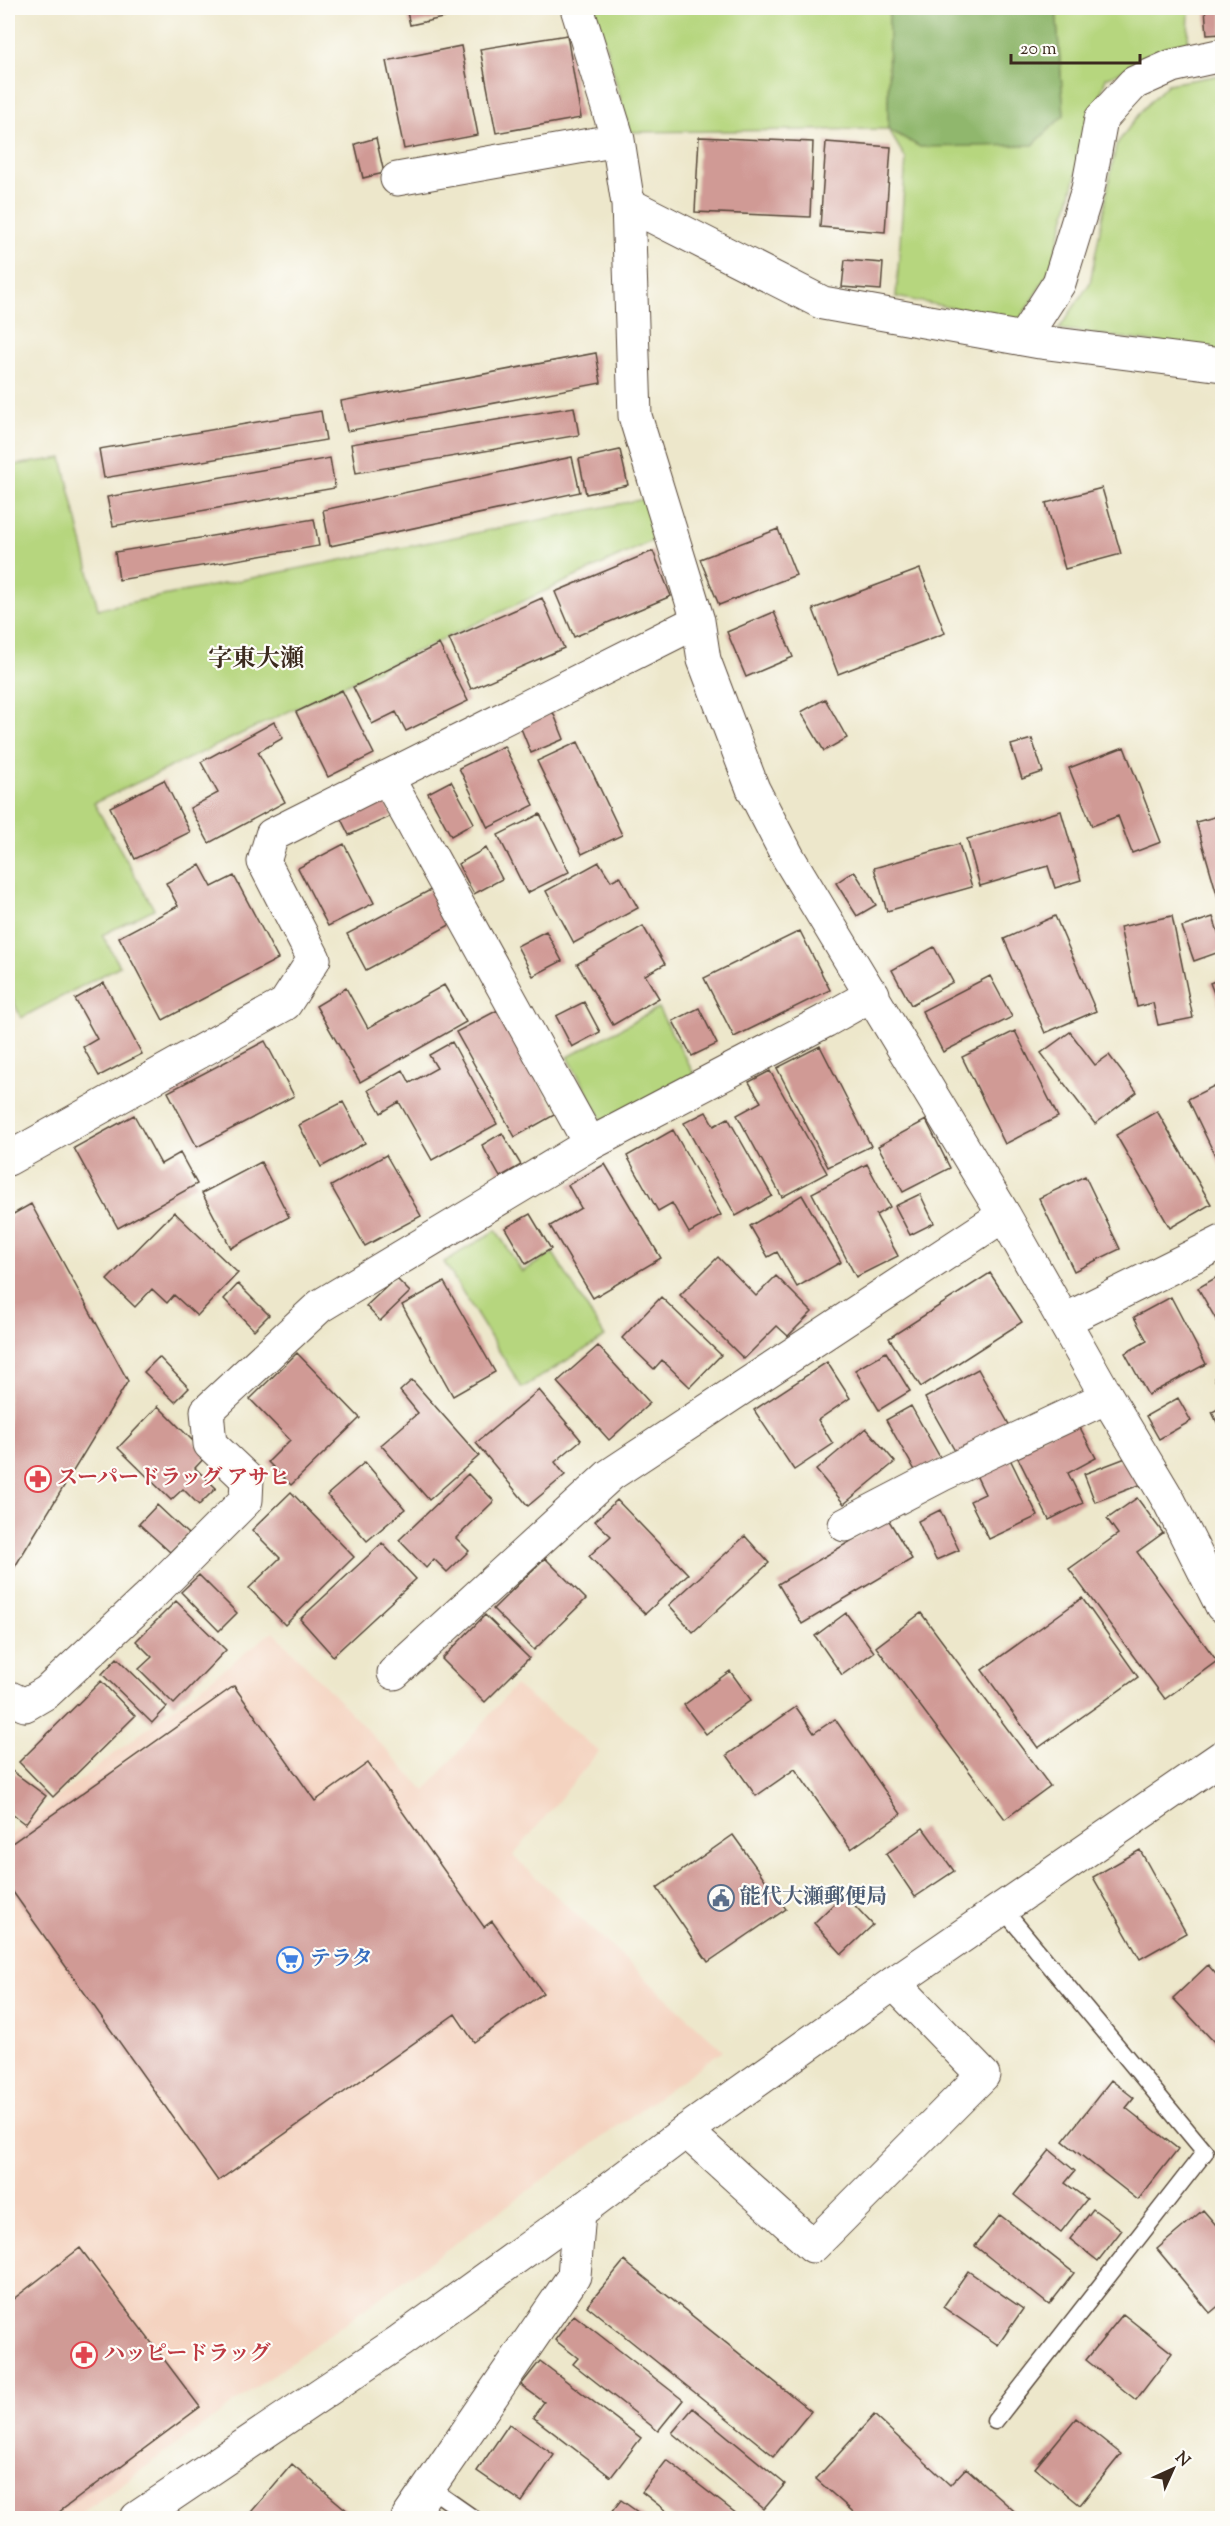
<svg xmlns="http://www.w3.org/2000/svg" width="1230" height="2526" viewBox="0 0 1230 2526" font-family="'Sorts Mill Goudy','Noto Serif JP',serif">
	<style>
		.built { fill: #f4d3c0 }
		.green { fill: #b6d67e; stroke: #78804e; stroke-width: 1.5 }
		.forest { fill: #90b76d; stroke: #667046; stroke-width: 1.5 }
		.building { fill: #d09a95 }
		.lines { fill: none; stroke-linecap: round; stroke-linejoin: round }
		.lane-casing { stroke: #564638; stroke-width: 19 }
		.street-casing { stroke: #564638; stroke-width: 35 }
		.secondary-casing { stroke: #564638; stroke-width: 35 }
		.lane { stroke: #fff; stroke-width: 16 }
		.street { stroke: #fff; stroke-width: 33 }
		.secondary { stroke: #fff; stroke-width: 33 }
		.labels { text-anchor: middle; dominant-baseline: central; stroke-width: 4.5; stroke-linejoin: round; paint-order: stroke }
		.health-label { font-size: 21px; font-weight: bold; fill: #be3a42; stroke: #fdfcf7; text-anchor: start }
		.service-label { font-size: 21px; font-weight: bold; fill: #4e5e75; stroke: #fdfcf7; text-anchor: start }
		.shop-label { font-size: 21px; font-weight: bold; fill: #366cbe; stroke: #fdfcf7; text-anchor: start }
		.quarter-label { font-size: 24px; font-weight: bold; fill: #3b2a1e; stroke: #fdfcf7 }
	</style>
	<rect width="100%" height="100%" fill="#fdfcf7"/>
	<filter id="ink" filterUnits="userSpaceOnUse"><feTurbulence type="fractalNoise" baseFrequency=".0167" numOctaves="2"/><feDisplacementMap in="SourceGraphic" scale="12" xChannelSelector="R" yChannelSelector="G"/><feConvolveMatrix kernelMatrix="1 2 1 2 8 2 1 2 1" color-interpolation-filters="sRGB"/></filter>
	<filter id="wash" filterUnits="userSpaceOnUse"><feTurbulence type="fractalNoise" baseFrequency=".008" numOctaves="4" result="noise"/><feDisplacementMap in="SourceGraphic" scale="24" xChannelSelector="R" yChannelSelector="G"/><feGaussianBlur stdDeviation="1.35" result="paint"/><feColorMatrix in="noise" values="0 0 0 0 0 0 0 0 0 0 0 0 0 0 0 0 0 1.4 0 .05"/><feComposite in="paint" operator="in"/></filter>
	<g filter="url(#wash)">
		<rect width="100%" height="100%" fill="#ede7cb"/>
		<!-- built -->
		<path class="built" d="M 273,1631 L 425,1791 L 515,1685 L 599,1751 L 513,1856 L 723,2050 L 75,2518 L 8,2518 L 8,1836 Z"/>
		<!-- green -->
		<path class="green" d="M 595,8 L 889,8 L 888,128 L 1033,145 L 1064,115 L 1056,8 L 1189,8 L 1188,42 L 1106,78 L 1078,168 L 1051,269 L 1019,321 L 896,297 L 906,159 L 888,129 L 630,132 Z
			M 1222,75 L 1222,352 L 1059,329 L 1090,283 L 1116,145 L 1142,110 L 1168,84 Z
			M 62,458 L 98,609 L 649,498 L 660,537 L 94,803 L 154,909 L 102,935 L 120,966 L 21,1018 L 8,989 L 8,466 Z
			M 658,1008 L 694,1074 L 604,1123 L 568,1057 Z
			M 496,1230 L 522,1272 L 553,1253 L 605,1337 L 522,1388 L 444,1262 Z"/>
		<!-- forest -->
		<path class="forest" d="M 889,8 L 1056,8 L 1064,115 L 1033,145 L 920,147 L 888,129 Z"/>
		<g id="blocks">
			<!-- building -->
			<path class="building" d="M 406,8 L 460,8 L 461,14 L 410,25 Z
				M 1205,8 L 1222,8 L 1222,34 L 1207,35 Z
				M 567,35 L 581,118 L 496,133 L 480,49 Z
				M 461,46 L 478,135 L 404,149 L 386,61 Z
				M 699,137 L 813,142 L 810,217 L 695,212 Z
				M 376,138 L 384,173 L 363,178 L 355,144 Z
				M 826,142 L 891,147 L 885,232 L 820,227 Z
				M 845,260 L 883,263 L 881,290 L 842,287 Z
				M 596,353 L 601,383 L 347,431 L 341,401 Z
				M 574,407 L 579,435 L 356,473 L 351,444 Z
				M 321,411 L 326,440 L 104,478 L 99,449 Z
				M 620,450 L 628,485 L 586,494 L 579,459 Z
				M 572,457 L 580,492 L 330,546 L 323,510 Z
				M 330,458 L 335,488 L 113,526 L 107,497 Z
				M 1102,488 L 1121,554 L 1065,569 L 1046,503 Z
				M 314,519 L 319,546 L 119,580 L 115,552 Z
				M 778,529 L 796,575 L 719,605 L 700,559 Z
				M 653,551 L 671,596 L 574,637 L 555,592 Z
				M 920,569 L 945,633 L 838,674 L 813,609 Z
				M 542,598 L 564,648 L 471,689 L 449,639 Z
				M 774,612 L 793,657 L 746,677 L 727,632 Z
				M 439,644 L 468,701 L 406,731 L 396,712 L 372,724 L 353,687 Z
				M 342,690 L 374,754 L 328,777 L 296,712 Z
				M 825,699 L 847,738 L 824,751 L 801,712 Z
				M 553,712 L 564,739 L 531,753 L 520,726 Z
				M 274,722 L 283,738 L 258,752 L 285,802 L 209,843 L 190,808 L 218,793 L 201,762 Z
				M 1032,739 L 1043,772 L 1022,779 L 1011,745 Z
				M 578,742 L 622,835 L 582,854 L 537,761 Z
				M 504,746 L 534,805 L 488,828 L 459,768 Z
				M 1124,747 L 1161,842 L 1132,853 L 1118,816 L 1092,826 L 1069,768 Z
				M 164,780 L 190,832 L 135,859 L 110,807 Z
				M 451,781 L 474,823 L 451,836 L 428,793 Z
				M 381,793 L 392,816 L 349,835 L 338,813 Z
				M 1061,811 L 1081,880 L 1055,888 L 1048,866 L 980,886 L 967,839 Z
				M 540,814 L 569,872 L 527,893 L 498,835 Z
				M 1222,815 L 1222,908 L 1221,908 L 1196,822 Z
				M 344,844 L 374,903 L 328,926 L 298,868 Z
				M 959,844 L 972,887 L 887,911 L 874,868 Z
				M 486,848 L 502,879 L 474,894 L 458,864 Z
				M 599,862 L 611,881 L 620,876 L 638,908 L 574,943 L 546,891 Z
				M 200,865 L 212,887 L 234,876 L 278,959 L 163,1020 L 119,937 L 178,906 L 166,883 Z
				M 854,871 L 876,905 L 857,916 L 836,883 Z
				M 438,886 L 457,921 L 366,970 L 347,934 Z
				M 1055,916 L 1096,1011 L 1045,1033 L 1004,939 Z
				M 1172,916 L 1193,1018 L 1158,1025 L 1153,1003 L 1137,1007 L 1120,927 Z
				M 1213,917 L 1222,944 L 1222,951 L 1194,961 L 1182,927 Z
				M 643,926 L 665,964 L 645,975 L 659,998 L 613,1025 L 577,964 Z
				M 546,931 L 562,961 L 533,976 L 517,946 Z
				M 800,931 L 830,990 L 734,1037 L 704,978 Z
				M 934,947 L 953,982 L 911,1005 L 892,970 Z
				M 990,976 L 1012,1017 L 943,1052 L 922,1011 Z
				M 1222,978 L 1222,1013 L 1210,983 Z
				M 104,983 L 142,1054 L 99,1076 L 83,1047 L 97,1039 L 75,999 Z
				M 444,985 L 466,1022 L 360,1082 L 316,1006 L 346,988 L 368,1028 Z
				M 584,1002 L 600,1032 L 572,1047 L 556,1016 Z
				M 699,1008 L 717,1044 L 692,1056 L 673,1021 Z
				M 498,1010 L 556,1114 L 515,1137 L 456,1032 Z
				M 1015,1031 L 1058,1117 L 1005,1144 L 962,1057 Z
				M 1070,1032 L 1095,1065 L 1109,1055 L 1137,1092 L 1095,1124 L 1041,1053 Z
				M 265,1041 L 294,1096 L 197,1147 L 168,1092 Z
				M 452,1042 L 497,1124 L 432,1160 L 399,1102 L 381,1113 L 368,1090 L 403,1070 L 410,1083 L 437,1068 L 429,1055 Z
				M 820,1046 L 871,1146 L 828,1167 L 777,1068 Z
				M 770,1071 L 827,1173 L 782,1197 L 737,1115 L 761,1102 L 749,1082 Z
				M 1222,1082 L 1222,1170 L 1188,1099 Z
				M 343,1102 L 365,1143 L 321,1167 L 299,1125 Z
				M 1157,1111 L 1211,1204 L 1170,1228 L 1116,1135 Z
				M 706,1112 L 714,1126 L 728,1118 L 772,1196 L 736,1216 L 684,1123 Z
				M 134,1115 L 161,1164 L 180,1153 L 197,1184 L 118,1228 L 74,1148 Z
				M 926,1120 L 950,1168 L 903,1192 L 878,1146 Z
				M 673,1130 L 721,1215 L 689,1233 L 672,1203 L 658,1211 L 627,1156 Z
				M 502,1133 L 521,1165 L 500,1177 L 482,1145 Z
				M 386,1155 L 421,1216 L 365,1246 L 331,1186 Z
				M 261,1162 L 289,1217 L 231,1248 L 202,1193 Z
				M 605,1164 L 661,1258 L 593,1298 L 550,1226 L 581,1208 L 568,1185 Z
				M 867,1164 L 890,1207 L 876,1215 L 898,1256 L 856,1277 L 812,1193 Z
				M 1085,1176 L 1120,1249 L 1074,1271 L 1039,1198 Z
				M 920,1194 L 934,1223 L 910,1235 L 895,1206 Z
				M 802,1195 L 841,1262 L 797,1287 L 777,1252 L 768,1257 L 750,1226 Z
				M 31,1204 L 128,1381 L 8,1578 L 8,1217 Z
				M 174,1212 L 238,1273 L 197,1316 L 174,1295 L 167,1303 L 152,1289 L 135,1307 L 107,1280 Z
				M 530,1214 L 551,1249 L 526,1264 L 505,1228 Z
				M 718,1257 L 756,1296 L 776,1276 L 812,1312 L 788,1336 L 777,1326 L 744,1359 L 680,1295 Z
				M 990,1273 L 1022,1322 L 921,1387 L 889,1338 Z
				M 1222,1274 L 1222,1330 L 1198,1288 Z
				M 396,1278 L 410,1292 L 380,1321 L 366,1306 Z
				M 444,1282 L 495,1372 L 453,1396 L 402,1305 Z
				M 238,1284 L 269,1315 L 254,1330 L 224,1299 Z
				M 661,1297 L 721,1355 L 690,1387 L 662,1360 L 654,1369 L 622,1338 Z
				M 1171,1297 L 1206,1364 L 1148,1395 L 1125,1353 L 1147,1341 L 1134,1317 Z
				M 598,1346 L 650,1403 L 609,1440 L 557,1382 Z
				M 886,1352 L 910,1391 L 879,1410 L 855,1370 Z
				M 297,1353 L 360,1418 L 291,1485 L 268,1462 L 290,1440 L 250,1399 Z
				M 159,1357 L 189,1388 L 175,1402 L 144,1372 Z
				M 827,1362 L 850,1398 L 818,1420 L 833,1444 L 794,1470 L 754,1410 Z
				M 978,1369 L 1011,1428 L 959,1458 L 925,1398 Z
				M 1222,1374 L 1222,1394 L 1214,1378 Z
				M 412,1380 L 479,1456 L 429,1500 L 381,1445 L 418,1413 L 400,1391 Z
				M 539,1390 L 581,1440 L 555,1462 L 565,1475 L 528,1506 L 476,1443 Z
				M 1178,1398 L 1191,1421 L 1159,1439 L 1146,1416 Z
				M 158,1406 L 207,1455 L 195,1468 L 216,1488 L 199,1505 L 183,1489 L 171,1500 L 118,1448 Z
				M 911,1406 L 941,1459 L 916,1472 L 886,1420 Z
				M 1222,1407 L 1222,1433 L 1212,1412 Z
				M 1076,1420 L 1096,1458 L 1068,1473 L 1083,1503 L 1049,1520 L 1014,1450 Z
				M 866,1428 L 895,1462 L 844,1504 L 816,1470 Z
				M 1131,1456 L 1142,1484 L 1095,1502 L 1084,1474 Z
				M 1009,1457 L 1038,1516 L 989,1539 L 970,1501 L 985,1494 L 975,1473 Z
				M 365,1462 L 405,1509 L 367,1541 L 327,1495 Z
				M 468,1474 L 494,1501 L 456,1538 L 469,1551 L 447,1572 L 434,1559 L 426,1568 L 399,1540 Z
				M 291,1492 L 354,1557 L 285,1625 L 249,1588 L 280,1558 L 252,1530 Z
				M 1137,1498 L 1163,1533 L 1137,1552 L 1217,1661 L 1165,1699 L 1069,1569 L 1118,1534 L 1107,1519 Z
				M 617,1500 L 688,1574 L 645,1614 L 589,1556 L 611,1536 L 595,1521 Z
				M 157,1505 L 188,1534 L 170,1552 L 139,1524 Z
				M 940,1510 L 959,1550 L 936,1560 L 918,1521 Z
				M 888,1519 L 912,1559 L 802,1624 L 778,1584 Z
				M 745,1536 L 769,1563 L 693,1632 L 669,1605 Z
				M 382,1543 L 416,1579 L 333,1656 L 300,1619 Z
				M 545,1558 L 586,1599 L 534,1650 L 493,1609 Z
				M 199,1575 L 237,1613 L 219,1631 L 181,1592 Z
				M 1082,1598 L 1138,1677 L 1038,1748 L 982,1670 Z
				M 176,1601 L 226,1650 L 174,1704 L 139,1669 L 152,1657 L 136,1641 Z
				M 846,1613 L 874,1652 L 842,1675 L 815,1636 Z
				M 921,1613 L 1050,1786 L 1005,1819 L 876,1647 Z
				M 485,1615 L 529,1658 L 485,1702 L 442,1659 Z
				M 117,1658 L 167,1707 L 152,1723 L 102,1674 Z
				M 730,1671 L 751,1700 L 706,1734 L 684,1705 Z
				M 101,1681 L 135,1716 L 53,1797 L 19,1762 Z
				M 234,1686 L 315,1801 L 368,1763 L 484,1927 L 492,1921 L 543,1993 L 474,2042 L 455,2014 L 218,2181 L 8,1885 L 8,1846 Z
				M 796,1707 L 814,1733 L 835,1719 L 901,1814 L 851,1849 L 795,1769 L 756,1796 L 727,1755 Z
				M 8,1768 L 46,1796 L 25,1824 L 8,1811 Z
				M 923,1828 L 954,1871 L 915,1897 L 886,1854 Z
				M 733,1835 L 786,1909 L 708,1962 L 657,1888 Z
				M 1140,1850 L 1186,1933 L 1140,1959 L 1093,1877 Z
				M 844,1894 L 873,1925 L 842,1954 L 814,1923 Z
				M 1208,1965 L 1222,1981 L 1222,2036 L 1215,2043 L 1173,1998 Z
				M 1111,2080 L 1134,2098 L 1126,2108 L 1178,2149 L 1138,2200 L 1063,2141 Z
				M 1050,2150 L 1075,2171 L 1065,2183 L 1087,2199 L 1061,2232 L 1014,2195 Z
				M 1093,2209 L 1122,2230 L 1098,2261 L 1070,2239 Z
				M 1203,2210 L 1222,2232 L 1222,2303 L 1210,2313 L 1157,2249 Z
				M 1000,2215 L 1074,2273 L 1049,2305 L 975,2246 Z
				M 80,2248 L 200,2407 L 51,2518 L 8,2518 L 8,2303 Z
				M 624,2261 L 811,2411 L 774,2456 L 587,2306 Z
				M 968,2271 L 1023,2309 L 998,2345 L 943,2307 Z
				M 1123,2314 L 1172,2353 L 1136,2400 L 1086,2360 Z
				M 574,2315 L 683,2400 L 658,2431 L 573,2364 L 578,2358 L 555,2340 Z
				M 540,2361 L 641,2438 L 611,2477 L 533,2417 L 544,2402 L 521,2385 Z
				M 693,2408 L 785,2484 L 764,2509 L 672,2433 Z
				M 874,2415 L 950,2485 L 966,2468 L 1022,2518 L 860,2518 L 816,2479 Z
				M 1076,2418 L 1121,2454 L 1080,2505 L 1035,2468 Z
				M 509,2424 L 554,2455 L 522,2502 L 477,2471 Z
				M 667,2460 L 742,2518 L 675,2518 L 642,2492 Z
				M 292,2464 L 356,2518 L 246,2518 Z
				M 621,2500 L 646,2518 L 607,2518 Z"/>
		</g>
	</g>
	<g filter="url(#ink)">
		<use href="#blocks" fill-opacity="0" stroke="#564638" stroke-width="1.5"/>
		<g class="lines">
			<defs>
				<path id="lane" d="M 995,2421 L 1205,2152 L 1003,1909
					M 430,2488 L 473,2518"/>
				<path id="street" d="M 577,8 L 618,140 L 628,204 L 635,416 L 698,621 L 704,660 L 753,789 L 788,857 L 1004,1215 L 1107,1397 L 1169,1501 L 1222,1606
					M 397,179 L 618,140
					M 628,204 L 823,303 L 1040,342 L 1222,365
					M 1023,339 L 1059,283 L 1088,189 L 1101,119 L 1134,83 L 1172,66 L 1222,55
					M 387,777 L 590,1144
					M 8,1159 L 285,1004 L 314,959 L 264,862 L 272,835 L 698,621
					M 1065,1320 L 1222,1242
					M 845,1525 L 941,1475 L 1107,1397
					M 394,1673 L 610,1475 L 1004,1215
					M 8,1697 L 25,1705 L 47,1692 L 151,1595 L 246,1500 L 247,1479 L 210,1444 L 207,1411 L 320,1306 L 590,1144 L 825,1021 L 873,994
					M 686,2131 L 813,2246 L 983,2075 L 894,1983
					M 408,2518 L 574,2276 L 579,2212"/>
				<path id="secondary" d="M 137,2518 L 400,2341 L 579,2212 L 686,2131 L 894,1983 L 1222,1757"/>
			</defs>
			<!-- lane casing -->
			<use href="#lane" class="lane-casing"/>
			<!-- street casing -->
			<use href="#street" class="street-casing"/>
			<!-- secondary casing -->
			<use href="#secondary" class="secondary-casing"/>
			<!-- lane -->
			<use href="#lane" class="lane"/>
			<!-- street -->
			<use href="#street" class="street"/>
			<!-- secondary -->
			<use href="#secondary" class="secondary"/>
		</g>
	</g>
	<!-- icons -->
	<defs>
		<symbol id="pharmacy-ring" viewBox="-11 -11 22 22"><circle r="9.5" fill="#fdfcf7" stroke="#e0444e" stroke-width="1.5"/><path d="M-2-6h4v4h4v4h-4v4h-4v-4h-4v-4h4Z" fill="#e0444e"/></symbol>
		<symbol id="civic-ring" viewBox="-11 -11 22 22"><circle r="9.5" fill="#fdfcf7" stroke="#5c6f8a" stroke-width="1.5"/><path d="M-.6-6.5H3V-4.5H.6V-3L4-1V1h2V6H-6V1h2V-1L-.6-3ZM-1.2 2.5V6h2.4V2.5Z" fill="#5c6f8a"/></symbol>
		<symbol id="supermarket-ring" viewBox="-11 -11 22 22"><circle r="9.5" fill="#fdfcf7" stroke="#3f7fe0" stroke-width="1.5"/><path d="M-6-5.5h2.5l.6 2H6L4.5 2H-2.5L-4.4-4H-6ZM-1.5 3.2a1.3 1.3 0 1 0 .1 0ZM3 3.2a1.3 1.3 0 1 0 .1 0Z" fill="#3f7fe0"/></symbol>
	</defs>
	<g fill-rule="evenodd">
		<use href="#pharmacy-ring" x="23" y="1464" width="30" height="30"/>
		<use href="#civic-ring" x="706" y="1883" width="30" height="30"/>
		<use href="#supermarket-ring" x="275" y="1945" width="30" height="30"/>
		<use href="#pharmacy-ring" x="69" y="2340" width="30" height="30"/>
	</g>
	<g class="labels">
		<!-- health labels -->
		<g class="health-label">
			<text x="57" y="1479">スーパードラッグ アサヒ</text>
			<text x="104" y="2355">ハッピードラッグ</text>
		</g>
		<!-- service labels -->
		<g class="service-label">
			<text x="740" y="1898">能代大瀬郵便局</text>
		</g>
		<!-- shop labels -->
		<g class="shop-label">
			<text x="310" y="1960">テラタ</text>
		</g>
		<!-- quarter labels -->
		<g class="quarter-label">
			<text x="256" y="660">字東大瀬</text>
		</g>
	</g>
	<!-- margin -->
	<rect width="1230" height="2526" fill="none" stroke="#fdfcf7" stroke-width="30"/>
	<!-- north arrow -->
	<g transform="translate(1173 2469) rotate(45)" stroke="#fdfcf7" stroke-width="4.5" paint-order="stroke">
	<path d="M0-4.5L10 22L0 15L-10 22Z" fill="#3b2a1e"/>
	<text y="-9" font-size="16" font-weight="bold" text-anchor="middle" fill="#3b2a1e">N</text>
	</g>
	<!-- scale -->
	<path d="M1011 54v9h129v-9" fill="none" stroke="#3b2a1e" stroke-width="3"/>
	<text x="1020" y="54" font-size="18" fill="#3b2a1e" stroke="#fdfcf7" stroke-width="4.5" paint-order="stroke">20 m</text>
</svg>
